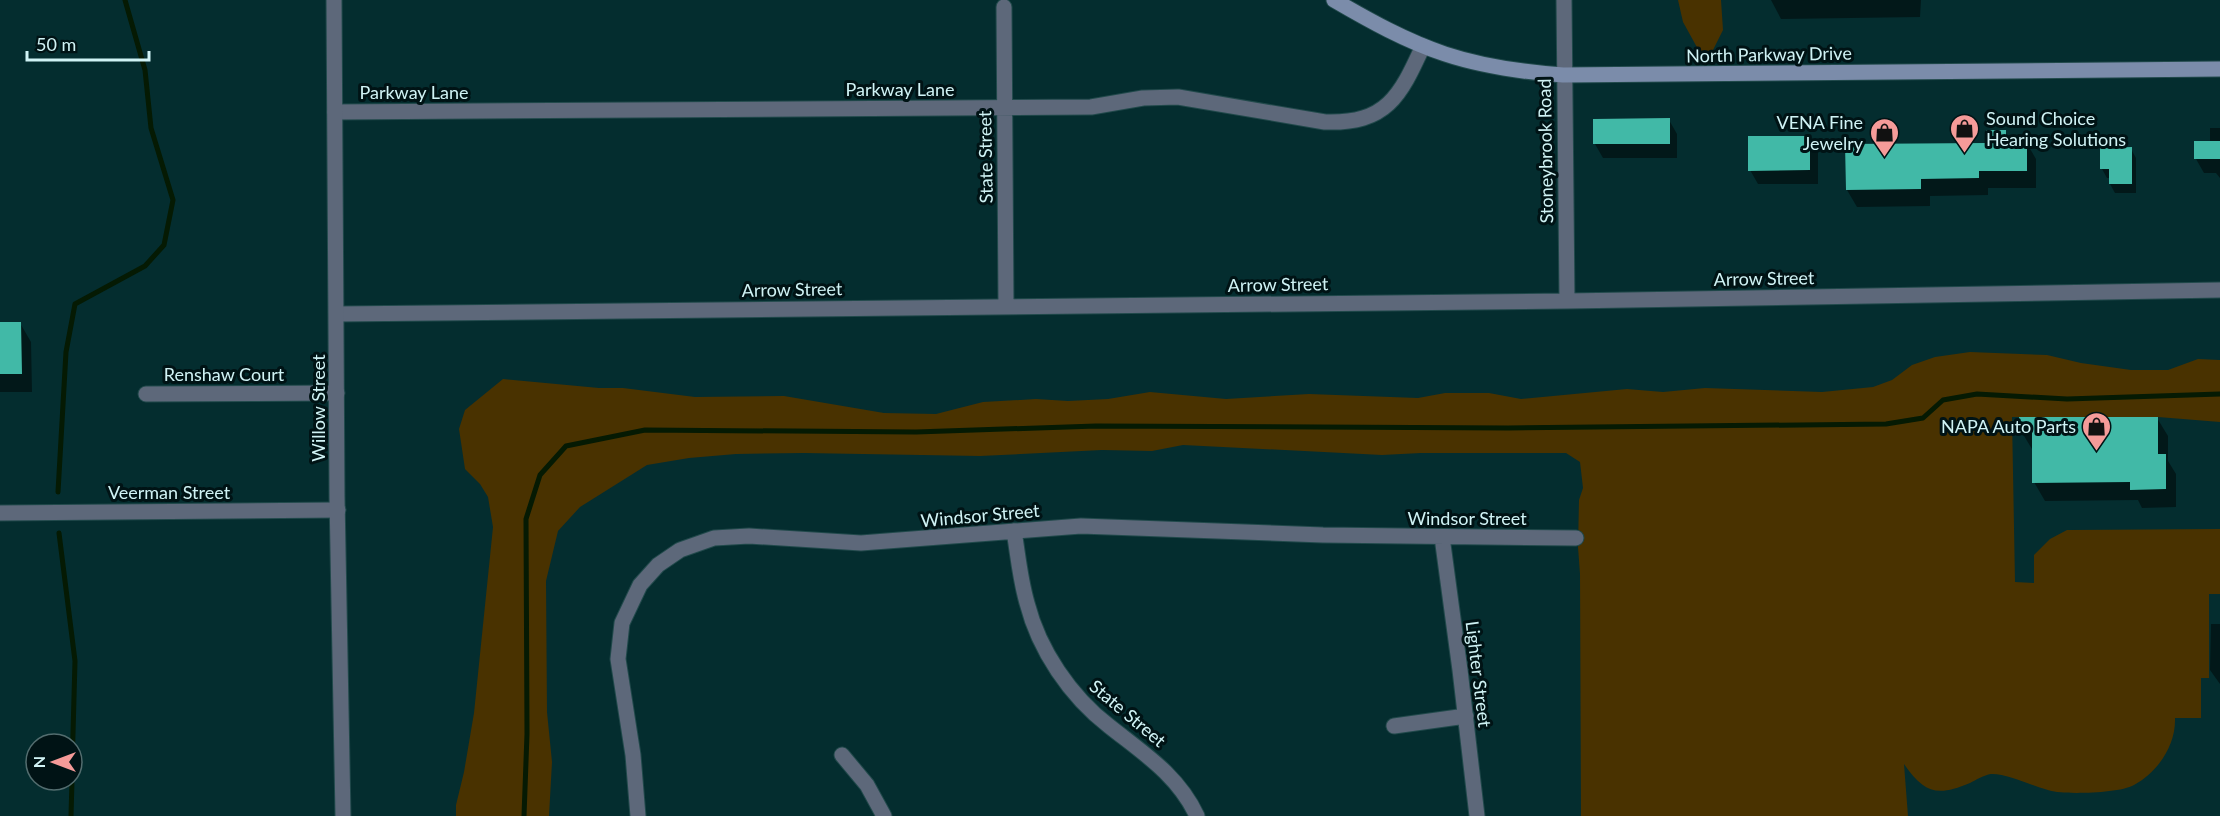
<svg xmlns="http://www.w3.org/2000/svg" width="2220" height="816" viewBox="0 0 2220 816" font-family="Lato,sans-serif">
	<style>
		.green { fill: #493200 }
		.shadow { fill: #0007 }
		.lines { fill: none; stroke-linecap: round; stroke-linejoin: round }
		.stream { stroke: #051a03; stroke-width: 5 }
		.building { fill: #41b9a7 }
		.minor-casing { stroke: #21494b; stroke-width: 17 }
		.tertiary-casing { stroke: #21494b; stroke-width: 17 }
		.secondary-casing { stroke: #21494b; stroke-width: 17 }
		.minor { stroke: #5d687a; stroke-width: 15 }
		.tertiary { stroke: #5d687a; stroke-width: 15 }
		.secondary { stroke: #7b8caa; stroke-width: 15 }
		.labels { text-anchor: middle; dominant-baseline: central; stroke-width: 6; stroke-linejoin: round; paint-order: stroke }
		.street-label { font-size: 18px; fill: #d0f3f5; stroke: #001315 }
		.poi-label { font-size: 18px; fill: #d0f3f5; stroke: #001315; text-anchor: end }
	</style>
	<rect width="100%" height="100%" fill="#042d2f"/>
	<!-- green -->
	<path class="green" d="M 1678,0 L 1721,0 L 1723,30 L 1712,52 L 1699,51 L 1683,22 Z
		M 1970,352 L 2047,355 L 2081,363 L 2131,370 L 2168,370 L 2198,359 L 2220,360 L 2220,422 L 2158,417 L 2012,417 L 2015,582 L 2034,583 L 2034,555 L 2050,539 L 2067,530 L 2220,529 L 2220,594 L 2209,594 L 2209,678 L 2201,678 L 2201,718 L 2175,718 C 2176,745 2158,772 2134,785 C 2120,793 2074,794 2057,792 C 2040,790 2008,773 1991,774 C 1984,775 1976,780 1970,783 C 1937,797 1924,793 1904,764 L 1908,816 L 1581,816 L 1580,574 L 1578,547 L 1579,500 L 1583,488 L 1580,462 L 1566,453 L 1421,453 L 1382,455 L 1183,445 L 1152,451 L 1102,450 L 980,456 L 804,453 L 736,454 L 689,458 L 647,465 L 580,507 L 558,531 L 546,581 L 547,712 L 552,762 L 549,816 L 456,816 L 456,805 L 464,772 L 474,713 L 493,527 L 488,497 L 480,484 L 465,469 L 459,429 L 465,410 L 503,379 L 599,388 L 623,388 L 695,397 L 784,396 L 884,413 L 936,414 L 983,402 L 1036,399 L 1068,401 L 1108,399 L 1150,392 L 1226,399 L 1309,394 L 1418,398 L 1445,393 L 1489,393 L 1521,399 L 1627,389 L 1663,392 L 1705,388 L 1822,392 L 1873,387 L 1892,380 L 1912,365 L 1935,357 Z"/>
	<!-- shadow -->
	<path class="shadow" d="M 1771,0 L 1921,0 L 1920,17 L 1781,19 Z
		M 1595,120 L 1669,120 L 1677,134 L 1677,158 L 1603,158 L 1595,144 Z
		M 2210,128 L 2220,128 L 2220,178 L 2216,173 L 2204,173 L 2196,159 L 2210,142 Z
		M 2005,132 L 2011,142 L 2026,142 L 2036,159 L 2036,188 L 1988,188 L 1988,195 L 1930,196 L 1930,206 L 1857,207 L 1847,190 L 1988,144 Z
		M 1810,137 L 1818,151 L 1818,184 L 1758,184 L 1750,170 Z
		M 2102,149 L 2131,149 L 2136,158 L 2136,193 L 2115,193 L 2110,184 L 2110,178 L 2107,178 L 2102,169 Z
		M 0,323 L 20,323 L 31,342 L 32,392 L 0,392 Z
		M 2157,418 L 2168,436 L 2168,461 L 2176,474 L 2176,507 L 2142,508 L 2138,500 L 2045,501 L 2034,482 L 2034,449 L 2032,449 L 2021,431 Z
		M 2211,624 L 2220,624 L 2220,684 L 2210,670 Z"/>
	<g class="lines">
		<!-- stream -->
		<path class="stream" d="M 58,492 L 66,352 L 75,304 L 145,266 L 164,245 L 173,200 L 151,128 L 145,70 L 125,0
			M 59,533 L 75,661 L 72,770
			M 71,816 L 72,780
			M 524,816 L 527,734 L 526,519 L 540,475 L 566,446 L 645,430 L 916,432 L 1096,426 L 1508,428 L 1886,424 L 1923,418 L 1943,400 L 1977,394 L 2067,399 L 2220,394"/>
	</g>
	<!-- building -->
	<path class="building" d="M 1670,118 L 1670,144 L 1593,144 L 1593,119 Z
		M 1986,130 L 2006,130 L 2006,141 L 2027,140 L 2027,171 L 1979,171 L 1979,178 L 1921,179 L 1921,189 L 1846,190 L 1845,144 L 1986,143 Z
		M 1748,136 L 1810,136 L 1810,170 L 1748,171 Z
		M 2194,141 L 2220,141 L 2220,159 L 2194,159 Z
		M 2132,147 L 2132,184 L 2109,184 L 2109,169 L 2100,169 L 2100,148 Z
		M 0,322 L 21,322 L 22,374 L 0,374 Z
		M 2019,417 L 2158,417 L 2158,454 L 2166,454 L 2166,489 L 2130,490 L 2130,482 L 2032,483 L 2032,431 L 2019,431 Z"/>
	<g class="lines">
		<defs>
			<path id="minor" d="M 1564,0 L 1567,301
				M 1004,7 L 1006,306
				M 335,112 L 1091,107 L 1143,98 L 1178,97 L 1325,122 C 1387,124 1400,96 1423,46
				M 337,314 L 1567,301 L 2220,290
				M 146,394 L 337,393
				M 0,513 L 338,510
				M 1014,531 C 1018,555 1020,579 1027,603 C 1039,650 1070,696 1109,726 C 1143,753 1178,775 1197,816
				M 1442,537 L 1460,670 L 1477,816
				M 1394,726 L 1466,716
				M 842,755 L 867,785 L 884,816
				M 638,816 L 633,755 L 618,659 L 622,623 L 640,585 L 658,565 L 680,550 L 714,538 L 749,536 L 861,543 L 1081,526 L 1323,535 L 1576,538"/>
			<path id="tertiary" d="M 334,0 L 337,497 L 343,816"/>
			<path id="secondary" d="M 1334,0 C 1370,21 1406,41 1445,54 C 1484,67 1523,72 1563,75 L 2220,69"/>
		</defs>
		<!-- minor casing -->
		<use href="#minor" class="minor-casing"/>
		<!-- tertiary casing -->
		<use href="#tertiary" class="tertiary-casing"/>
		<!-- secondary casing -->
		<use href="#secondary" class="secondary-casing"/>
		<!-- minor -->
		<use href="#minor" class="minor"/>
		<!-- tertiary -->
		<use href="#tertiary" class="tertiary"/>
		<!-- secondary -->
		<use href="#secondary" class="secondary"/>
	</g>
	<!-- icons -->
	<defs>
		<symbol id="shop-pin" viewBox="-11 -11 22 30"><path d="M0 17L-7.5 6A9.5 9.5 0 1 1 7.5 6Z" fill="#f59b99" stroke="#001315"/><path d="M-5-2.5h2.3a2.7 3.5 0 0 1 5.4 0H5L5.5 6h-11ZM-1.5-2.5h3a1.5 2.3 0 0 0-3 0Z" fill="#111"/></symbol>
	</defs>
	<g fill-rule="evenodd">
		<use href="#shop-pin" x="1948" y="112" width="33" height="45"/>
		<use href="#shop-pin" x="1868" y="116" width="33" height="45"/>
		<use href="#shop-pin" x="2080" y="410" width="33" height="45"/>
	</g>
	<g class="labels">
		<!-- street labels -->
		<g class="street-label">
			<text transform="translate(1769 54) rotate(-1)">North Parkway Drive</text>
			<text x="900" y="89">Parkway Lane</text>
			<text x="414" y="92">Parkway Lane</text>
			<text transform="translate(1545 151) rotate(-91)">Stoneybrook Road</text>
			<text transform="translate(985 157) rotate(-91)">State Street</text>
			<text transform="translate(1764 278) rotate(-1)">Arrow Street</text>
			<text transform="translate(1278 284) rotate(-1)">Arrow Street</text>
			<text transform="translate(792 289) rotate(-1)">Arrow Street</text>
			<text x="224" y="374">Renshaw Court</text>
			<text transform="translate(318 408) rotate(-90)">Willow Street</text>
			<text x="169" y="492">Veerman Street</text>
			<text transform="translate(980 515) rotate(-5)">Windsor Street</text>
			<text x="1467" y="518">Windsor Street</text>
			<text transform="translate(1479 674) rotate(83)">Lighter Street</text>
			<text transform="translate(1128 713) rotate(40)">State Street</text>
		</g>
		<!-- poi labels -->
		<g class="poi-label">
			<text x="1986" y="118" text-anchor="start">Sound Choice<tspan x="1986" dy="21">Hearing Solutions</tspan></text>
			<text x="1863" y="122">VENA Fine<tspan x="1863" dy="21">Jewelry</tspan></text>
			<text x="2076" y="426">NAPA Auto Parts</text>
		</g>
	</g>
	<!-- north arrow -->
	<g transform="translate(54 762) rotate(270)"><circle r="28" fill="#001315" stroke="#536d6f" stroke-width="1.5"/>
	<path d="M0-4.5L10 22L0 15L-10 22Z" fill="#f59b99"/>
	<text y="-9" font-size="16" font-weight="bold" text-anchor="middle" fill="#d0f3f5">N</text>
	</g>
	<!-- scale -->
	<path d="M27 51v9h122v-9" fill="none" stroke="#d0f3f5" stroke-width="3"/>
	<text x="36" y="51" font-size="18" fill="#d0f3f5" stroke="#001315" stroke-width="4.5" paint-order="stroke">50 m</text>
</svg>
